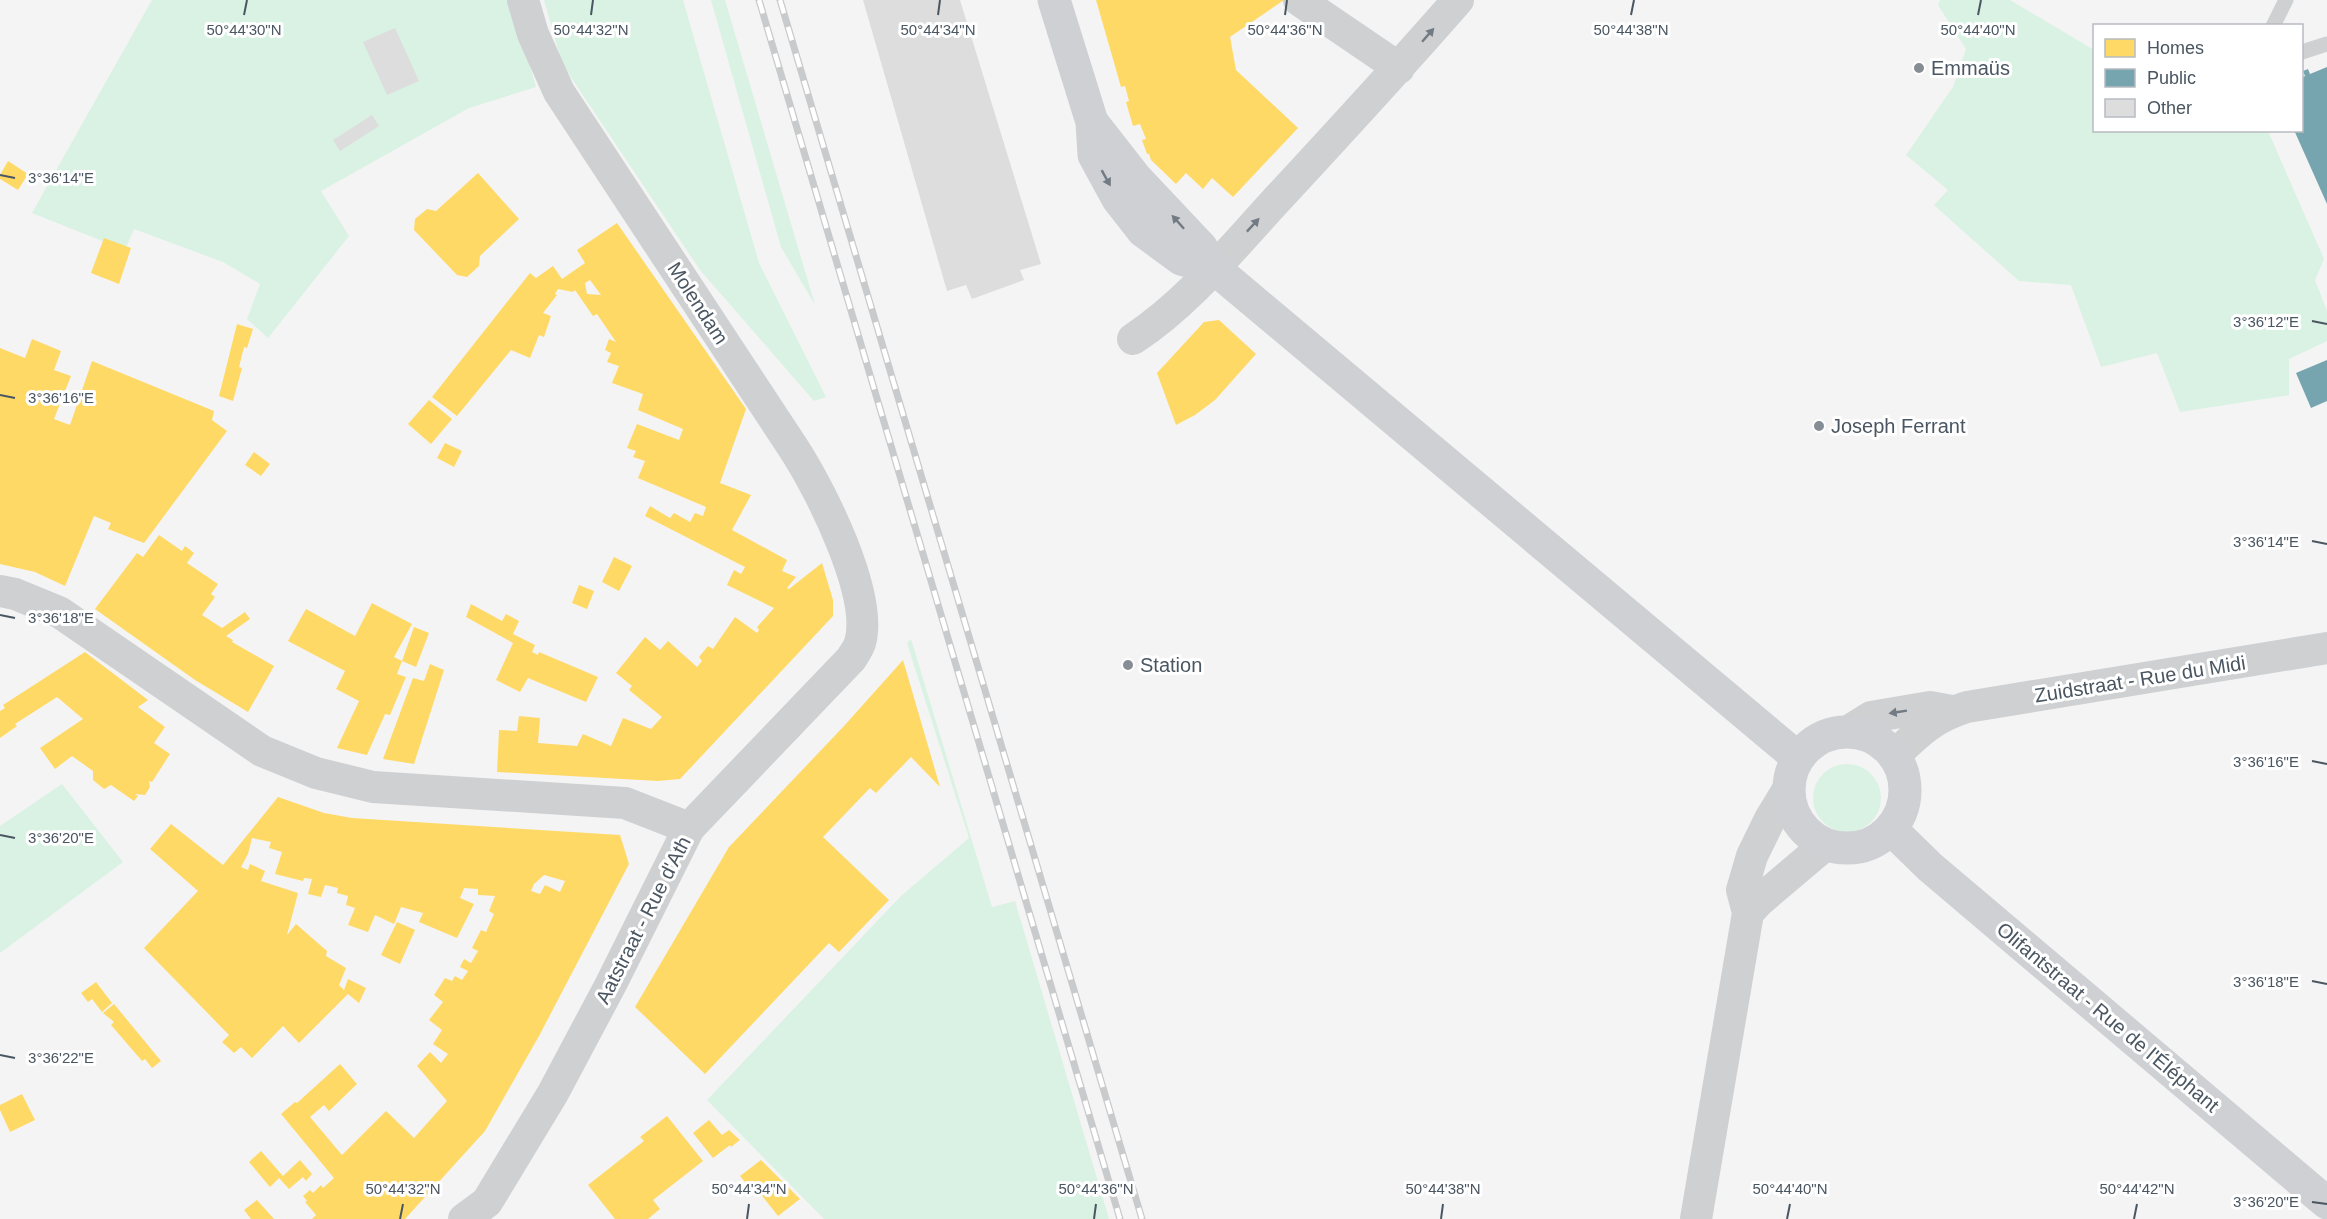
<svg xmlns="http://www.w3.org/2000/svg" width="2327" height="1219" viewBox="0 0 2327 1219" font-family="Helvetica,sans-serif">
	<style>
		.green { fill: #d9f2e3 }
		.homes { fill: #ffd966; fill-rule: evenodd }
		.public { fill: #76a5af }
		.building { fill: #ddddde }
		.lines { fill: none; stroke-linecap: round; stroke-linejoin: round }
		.lane { stroke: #ced0d2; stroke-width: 15 }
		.street { stroke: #ced0d2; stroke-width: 32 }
		.secondary { stroke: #ced0d4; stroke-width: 33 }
		.rail-casing { stroke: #c9cacc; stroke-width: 7 }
		.rail { stroke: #fff; stroke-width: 4.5; stroke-dasharray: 14; stroke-linecap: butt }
		.oneway { fill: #727b83 }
		.oneway2 { fill: #727b84 }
		.ticks { fill: none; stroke: #4a5661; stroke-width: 2 }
		.poi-dot { fill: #868d94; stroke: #fff; stroke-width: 2 }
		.labels { text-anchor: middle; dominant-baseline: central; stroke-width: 6; stroke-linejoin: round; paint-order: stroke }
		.poi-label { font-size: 20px; fill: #4a5661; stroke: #fff; text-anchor: start }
		.street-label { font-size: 20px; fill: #4a5661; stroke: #fff }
		.ticks-label { font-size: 15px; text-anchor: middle; fill: #4a5661; stroke: #fff; stroke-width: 6; stroke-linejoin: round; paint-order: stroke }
	</style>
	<rect width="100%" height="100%" fill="#f4f4f4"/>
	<!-- green -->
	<path class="green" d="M 152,0 L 511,0 L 536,87 L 469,108 L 321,191 L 349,236 L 268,338 L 247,319 L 260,284 L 223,262 L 134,229 L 125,250 L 32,213 Z
		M 544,0 L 683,0 L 759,263 L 826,397 L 814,401 L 700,270 L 562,64 Z
		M 711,0 L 725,0 L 815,305 L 781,247 Z
		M 1940,0 L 2010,0 L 2094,50 L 2094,130 L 2268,131 L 2324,259 L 2315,280 L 2327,311 L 2327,341 L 2289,359 L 2289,395 L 2180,412 L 2157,353 L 2101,367 L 2071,285 L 2019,281 L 1934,205 L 1948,190 L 1906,155 L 1953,87 L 1966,49 L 1938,5 Z
		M 911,639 L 992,907 L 1015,901 L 1109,1219 L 824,1219 L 707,1100 L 901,896 L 969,838 L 907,643 Z
		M1813 798a34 34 0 1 1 68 0a34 34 0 1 1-68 0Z
		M 62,784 L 123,862 L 0,953 L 0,826 Z"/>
	<!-- homes -->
	<path class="homes" d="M 1096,0 L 1284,0 L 1230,37 L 1236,70 L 1298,128 L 1233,197 L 1212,178 L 1203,189 L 1186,173 L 1176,184 L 1151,160 L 1149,154 L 1147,154 L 1142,140 L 1146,139 L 1140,124 L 1133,126 L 1126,102 L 1129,101 L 1125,86 L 1121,87 Z
		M 8,161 L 28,174 L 18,190 L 0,179 L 0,175 Z
		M 478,173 L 519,219 L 480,256 L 479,266 L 467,277 L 457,275 L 414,230 L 415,219 L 427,209 L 436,211 Z
		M 617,223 L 746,409 L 720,483 L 751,495 L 732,530 L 787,560 L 782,571 L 796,577 L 787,588 L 789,589 L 822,563 L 833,600 L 833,616 L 680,779 L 658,781 L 497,772 L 499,730 L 517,731 L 519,716 L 540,718 L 538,743 L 577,746 L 583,734 L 611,746 L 623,718 L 651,729 L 662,717 L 629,690 L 632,686 L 616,673 L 645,637 L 660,650 L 668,641 L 697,667 L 702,661 L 699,657 L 708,646 L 713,649 L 735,617 L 757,633 L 759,630 L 757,627 L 774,608 L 727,585 L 734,570 L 741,574 L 745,567 L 645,516 L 650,506 L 670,518 L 674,513 L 690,522 L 695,513 L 703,516 L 706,507 L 638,478 L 645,461 L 633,457 L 636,451 L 627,448 L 637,424 L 679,440 L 683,429 L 638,410 L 643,394 L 612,383 L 619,366 L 607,362 L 611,353 L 605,350 L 609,339 L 616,342 L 597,314 L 593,316 L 575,290 L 573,292 L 558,289 L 555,294 L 557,295 L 543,313 L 551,316 L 544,337 L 539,335 L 530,358 L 511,350 L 457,416 L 432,397 L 530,273 L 536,278 L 553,266 L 562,279 L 585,263 L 577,250 ZM 590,280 L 601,295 L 587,294 L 585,283 Z
		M 104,238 L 131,248 L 119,284 L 91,273 Z
		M 1219,320 L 1256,354 L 1215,400 L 1195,415 L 1176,425 L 1157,373 L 1204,322 Z
		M 237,324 L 253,329 L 247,348 L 244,347 L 239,367 L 242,368 L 233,401 L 219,396 Z
		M 32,339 L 61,351 L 54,370 L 71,376 L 54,419 L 70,425 L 92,361 L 214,411 L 212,420 L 227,431 L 144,543 L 108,529 L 111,523 L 94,516 L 65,586 L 35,572 L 0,564 L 0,348 L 25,358 Z
		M 429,400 L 452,419 L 431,444 L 408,424 Z
		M 445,443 L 462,451 L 454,467 L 437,458 Z
		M 254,452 L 270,464 L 261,476 L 245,465 Z
		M 159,535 L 182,551 L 185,546 L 194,553 L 187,563 L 218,584 L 211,594 L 215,597 L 202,615 L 222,628 L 245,612 L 250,619 L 226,636 L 233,640 L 232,642 L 274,666 L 248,712 L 195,680 L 95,609 L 137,553 L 143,557 Z
		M 614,557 L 632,566 L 619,591 L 602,582 Z
		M 579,585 L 594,591 L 587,609 L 572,603 Z
		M 372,603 L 412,624 L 394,657 L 402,661 L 414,627 L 429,633 L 416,667 L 402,661 L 397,674 L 406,677 L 390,715 L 385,714 L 367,755 L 337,748 L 359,701 L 336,689 L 345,671 L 288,641 L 306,609 L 355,636 Z
		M 471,604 L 502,621 L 506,614 L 519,621 L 513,634 L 535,645 L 532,652 L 538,655 L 539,652 L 598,677 L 586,702 L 528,678 L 520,692 L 496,680 L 513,643 L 466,617 Z
		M 85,652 L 148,700 L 138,707 L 165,727 L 154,743 L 170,754 L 152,782 L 149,781 L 150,787 L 145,795 L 135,794 L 138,796 L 134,801 L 111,785 L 104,789 L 93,780 L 93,771 L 72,756 L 55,769 L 40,748 L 83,719 L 57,697 L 15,724 L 17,726 L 0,738 L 0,711 L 5,708 L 3,705 Z
		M 903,660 L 940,787 L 911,757 L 876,793 L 870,788 L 823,837 L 889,900 L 839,952 L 829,943 L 705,1074 L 635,1007 L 729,847 L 844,726 Z
		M 430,664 L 444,670 L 414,764 L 383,759 L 413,678 L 424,681 Z
		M 278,797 L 324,813 L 352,818 L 620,835 L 629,864 L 539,1036 L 485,1131 L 405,1219 L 312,1219 L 316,1215 L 305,1202 L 307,1201 L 303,1196 L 310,1190 L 313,1193 L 321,1185 L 323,1188 L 334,1178 L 281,1114 L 295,1102 L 297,1103 L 340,1064 L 357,1084 L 329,1111 L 324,1105 L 310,1117 L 342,1155 L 386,1111 L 414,1138 L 447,1101 L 417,1066 L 430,1052 L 441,1063 L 448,1054 L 433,1044 L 442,1030 L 429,1020 L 443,1002 L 434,995 L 445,978 L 452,981 L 455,976 L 462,980 L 468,971 L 460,967 L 464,959 L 471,963 L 478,951 L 472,948 L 481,930 L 486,932 L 494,914 L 489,911 L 495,896 L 478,895 L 478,889 L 464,888 L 460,898 L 474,904 L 457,938 L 419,922 L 423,913 L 401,907 L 394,924 L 375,915 L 368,932 L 348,925 L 355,908 L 346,905 L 348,896 L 337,893 L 338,888 L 325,885 L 321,897 L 308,894 L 312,879 L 304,878 L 303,881 L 275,874 L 282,852 L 269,848 L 271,842 L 252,838 L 248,854 L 241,867 L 248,870 L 250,864 L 265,871 L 261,881 L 298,893 L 287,935 L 296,924 L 327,951 L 326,956 L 346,968 L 339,985 L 344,990 L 348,979 L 366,988 L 359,1003 L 348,994 L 299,1043 L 283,1026 L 252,1058 L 241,1047 L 234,1053 L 222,1042 L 229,1035 L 144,948 L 198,891 L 150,849 L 171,824 L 223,865 ZM 544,875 L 565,881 L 560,892 L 545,885 L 540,894 L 531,891 L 534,884 Z
		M 397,922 L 415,930 L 400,964 L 381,955 Z
		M 96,982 L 112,1003 L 102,1012 L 92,999 L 88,1002 L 81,993 Z
		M 114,1004 L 161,1061 L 152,1068 L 145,1059 L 142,1061 L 111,1025 L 114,1022 L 103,1013 Z
		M 22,1094 L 35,1120 L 10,1132 L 0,1110 L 0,1105 Z
		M 667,1116 L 703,1161 L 653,1200 L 660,1209 L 648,1219 L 615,1219 L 588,1185 L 644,1141 L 640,1137 Z
		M 709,1120 L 722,1135 L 729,1130 L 740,1140 L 731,1147 L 730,1145 L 713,1158 L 693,1133 Z
		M 261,1151 L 283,1176 L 300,1160 L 312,1174 L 306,1181 L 303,1177 L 289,1189 L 279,1178 L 270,1187 L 249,1162 Z
		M 761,1160 L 800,1199 L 778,1216 L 759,1192 L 756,1195 L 740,1176 Z
		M 257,1200 L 274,1219 L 251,1219 L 244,1210 Z"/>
	<!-- public -->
	<path class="public" d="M 2327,67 L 2327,204 L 2294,130 L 2302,130 L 2302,78 L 2305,76 L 2303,71 L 2308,69 L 2310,74 Z
		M 2327,360 L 2327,401 L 2311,408 L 2296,373 Z"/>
	<!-- building -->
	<path class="building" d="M 863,0 L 960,0 L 1041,264 L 1020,270 L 1024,280 L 972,299 L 966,285 L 947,291 Z
		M 395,28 L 419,81 L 387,95 L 363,42 Z
		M 372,115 L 379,126 L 340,151 L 333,140 Z"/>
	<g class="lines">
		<!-- lane -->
		<path class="lane" d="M 2273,26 L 2286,0
			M 2302,52 L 2327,44"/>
		<!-- street -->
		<path class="street" d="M 1299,0 L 1399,68
			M 1133,339 C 1186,304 1228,253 1271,206 C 1334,138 1397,70 1458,0
			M 0,591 L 15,594 L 59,612 L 262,751 L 316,773 L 373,787 L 625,803 L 689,828
			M 1847,732 L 1871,717 L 1930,707 L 1952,711
			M 1895,755 C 1919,732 1934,717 1967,707 L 2327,648
			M 1748,913 L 1759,901 L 1825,845
			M 464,1219 L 487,1202 L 553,1093 L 611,984 L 689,828 L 851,659 C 854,654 858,649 860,643 C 874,595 820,489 794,449 L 559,92 L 533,34 L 523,0
			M 1696,1219 L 1748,913 L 1742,890 L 1752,856 L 1770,819 L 1787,791"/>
		<!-- secondary -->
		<path class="secondary" d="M 1054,0 L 1092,122 L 1094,155 L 1118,199 L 1143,231 L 1181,259 L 1214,268
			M 1092,122 L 1135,177 L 1201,247 L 1214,268 L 1798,758
			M1789 790a58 58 0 1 1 116 0a58 58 0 1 1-116 0Z
			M 1891,829 L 1930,867 L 2327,1203"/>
		<defs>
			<path id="rail" d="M 759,0 L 1120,1219
				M 780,0 L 1142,1219"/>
		</defs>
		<!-- rail casing -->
		<use href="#rail" class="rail-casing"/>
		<!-- rail -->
		<use href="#rail" class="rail"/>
	</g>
	<!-- one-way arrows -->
	<defs><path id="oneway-solid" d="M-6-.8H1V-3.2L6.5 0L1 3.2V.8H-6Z" transform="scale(1.5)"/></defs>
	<g class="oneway">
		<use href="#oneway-solid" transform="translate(1428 35) rotate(-49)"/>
		<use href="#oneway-solid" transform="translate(1253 225) rotate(-47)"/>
		<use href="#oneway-solid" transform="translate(1898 712) rotate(171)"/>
	</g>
	<g class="oneway2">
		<use href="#oneway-solid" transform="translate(1106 178) rotate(61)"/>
		<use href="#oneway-solid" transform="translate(1178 222) rotate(-132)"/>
	</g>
	<!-- ticks -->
	<path class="ticks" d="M 244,15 L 247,0M 591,15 L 593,0M 938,15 L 940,0M 1285,15 L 1287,0M 1631,15 L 1634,0M 1978,15 L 1981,0M 0,175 L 15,178M 2312,321 L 2327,324M 0,395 L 15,398M 2312,541 L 2327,544M 0,615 L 15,618M 2312,761 L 2327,764M 0,835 L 15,838M 2312,981 L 2327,984M 0,1055 L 15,1058M 2312,1202 L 2327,1204M 400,1219 L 403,1204M 747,1219 L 749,1204M 1094,1219 L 1096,1204M 1441,1219 L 1443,1204M 1787,1219 L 1790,1204M 2134,1219 L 2137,1204"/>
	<!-- markers -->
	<g class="poi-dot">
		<circle cx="1919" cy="68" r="6"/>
		<circle cx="1819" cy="426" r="6"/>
		<circle cx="1128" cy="665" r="6"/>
	</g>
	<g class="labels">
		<!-- poi labels -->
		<g class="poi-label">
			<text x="1931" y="68">Emmaüs</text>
			<text x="1831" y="426">Joseph Ferrant</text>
			<text x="1140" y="665">Station</text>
		</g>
		<!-- street labels -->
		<g class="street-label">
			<text transform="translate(698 303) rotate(57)">Molendam</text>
			<text transform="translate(2140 679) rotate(-9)">Zuidstraat - Rue du Midi</text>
			<text transform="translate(643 920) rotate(-63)">Aatstraat - Rue d'Ath</text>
			<text transform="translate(2108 1017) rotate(40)">Olifantstraat - Rue de l'Éléphant</text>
		</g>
	</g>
	<g class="ticks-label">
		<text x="244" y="35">50°44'30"N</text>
		<text x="591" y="35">50°44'32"N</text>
		<text x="938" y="35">50°44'34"N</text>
		<text x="1285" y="35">50°44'36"N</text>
		<text x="1631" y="35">50°44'38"N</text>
		<text x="1978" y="35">50°44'40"N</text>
		<text x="61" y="183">3°36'14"E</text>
		<text x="2266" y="327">3°36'12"E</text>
		<text x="61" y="403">3°36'16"E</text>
		<text x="2266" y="547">3°36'14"E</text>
		<text x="61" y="623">3°36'18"E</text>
		<text x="2266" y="767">3°36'16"E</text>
		<text x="61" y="843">3°36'20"E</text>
		<text x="2266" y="987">3°36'18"E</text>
		<text x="61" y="1063">3°36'22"E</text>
		<text x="403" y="1194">50°44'32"N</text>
		<text x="749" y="1194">50°44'34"N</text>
		<text x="1096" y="1194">50°44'36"N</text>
		<text x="1443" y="1194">50°44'38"N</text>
		<text x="1790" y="1194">50°44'40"N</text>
		<text x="2137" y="1194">50°44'42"N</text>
		<text x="2266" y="1207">3°36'20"E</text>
	</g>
	<!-- legend -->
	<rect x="2093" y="24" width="210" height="108" fill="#ffffff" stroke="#b7bbc0" stroke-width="1.5"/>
	<rect x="2105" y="39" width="30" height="18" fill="#ffd966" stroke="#b7bbc0" stroke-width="1.5"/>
	<text x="2147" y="54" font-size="18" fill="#4a5661">Homes</text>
	<rect x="2105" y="69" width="30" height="18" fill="#76a5af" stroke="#b7bbc0" stroke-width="1.5"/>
	<text x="2147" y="84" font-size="18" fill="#4a5661">Public</text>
	<rect x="2105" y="99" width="30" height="18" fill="#ddddde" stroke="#b7bbc0" stroke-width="1.5"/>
	<text x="2147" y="114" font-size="18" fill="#4a5661">Other</text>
</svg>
